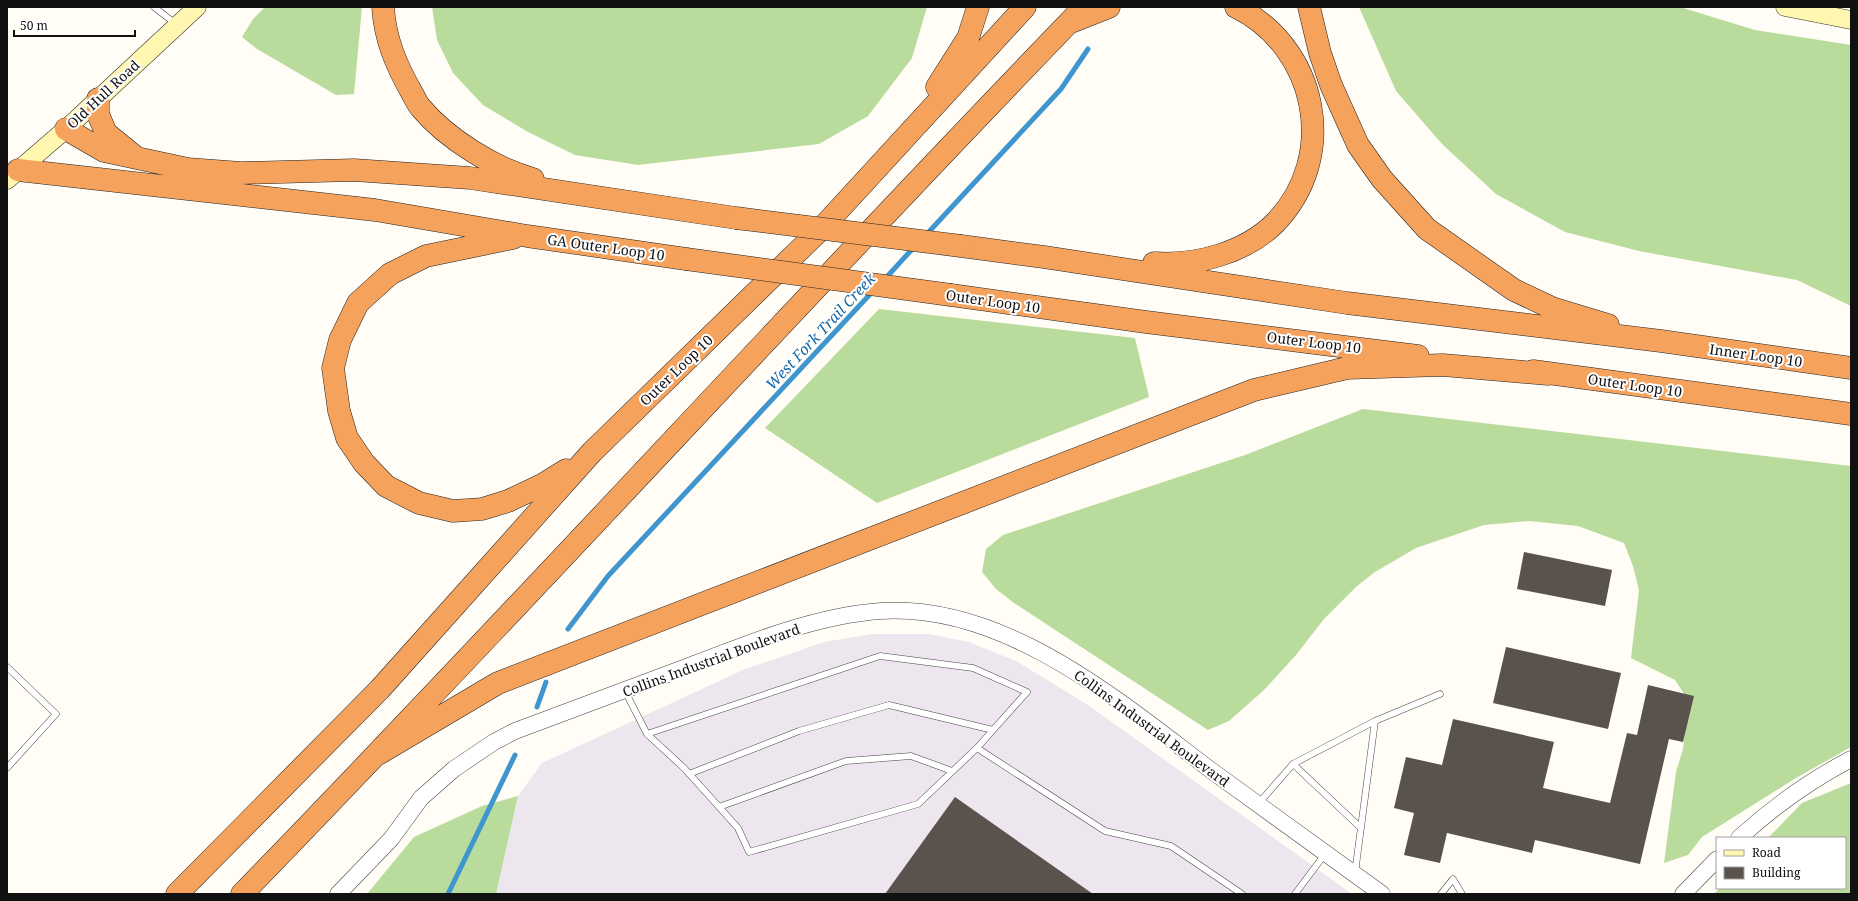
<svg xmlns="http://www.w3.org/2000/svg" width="1858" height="901" viewBox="0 0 1858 901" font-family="'Noto Serif',serif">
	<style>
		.industrial { fill: #eee6ef }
		.forest { fill: #b9dc9c }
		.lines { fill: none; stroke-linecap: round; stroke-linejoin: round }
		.stream { stroke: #3f96cf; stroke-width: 5 }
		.building { fill: #5a524d }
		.service-casing { stroke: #444; stroke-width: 7 }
		.tertiary-casing { stroke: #444; stroke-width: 17 }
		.secondary-casing { stroke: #333; stroke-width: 19 }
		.motorway-casing { stroke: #222; stroke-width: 23 }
		.service { stroke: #fff; stroke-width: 6 }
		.tertiary { stroke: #fff; stroke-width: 16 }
		.secondary { stroke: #fff6b0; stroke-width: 18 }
		.motorway { stroke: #f5a25d; stroke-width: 22 }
		.motorway-bridge-casing { stroke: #222; stroke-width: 23; stroke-linecap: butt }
		.motorway-bridge { stroke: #f5a25d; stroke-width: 22 }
		.labels { text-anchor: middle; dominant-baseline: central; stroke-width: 4; stroke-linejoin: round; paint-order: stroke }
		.street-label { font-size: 14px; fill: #111; stroke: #fff }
		.water-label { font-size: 15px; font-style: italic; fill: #1768a6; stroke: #fff }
	</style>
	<rect width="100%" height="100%" fill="#fffdf5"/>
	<!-- industrial -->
	<path class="industrial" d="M 872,634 L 929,634 L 969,642 L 1016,661 L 1088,705 L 1352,894 L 496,894 L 518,796 L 542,763 L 743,670 L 824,642 Z"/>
	<!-- forest -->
	<path class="forest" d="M 265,7 L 362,7 L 354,94 L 336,95 L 257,49 L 242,37 L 253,19 Z
		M 432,7 L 927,7 L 912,58 L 868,116 L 819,144 L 638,165 L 575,155 L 528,132 L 483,105 L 453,73 L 437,40 Z
		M 1359,7 L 1680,7 L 1755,30 L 1851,45 L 1851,306 L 1797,280 L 1639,251 L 1565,232 L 1496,194 L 1442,144 L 1396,91 Z
		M 879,309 L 1135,338 L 1149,397 L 877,503 L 765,428 Z
		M 1363,409 L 1851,466 L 1851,747 L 1796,778 L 1702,837 L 1688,855 L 1664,863 L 1676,772 L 1683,749 L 1688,700 L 1675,680 L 1631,658 L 1639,590 L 1633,566 L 1624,543 L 1578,526 L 1529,521 L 1484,525 L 1416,548 L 1375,572 L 1357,586 L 1324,619 L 1296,655 L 1264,690 L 1229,721 L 1208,730 L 1014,603 L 996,589 L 982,572 L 986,549 L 1003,535 L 1245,455 Z
		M 1851,783 L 1851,894 L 1714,894 L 1720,888 L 1845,888 L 1845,838 L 1768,838 L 1802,803 Z
		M 518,796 L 496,894 L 367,894 L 414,837 L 482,806 Z"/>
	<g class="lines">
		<!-- stream -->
		<path class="stream" d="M 925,236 L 1061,89 L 1088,49
			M 884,280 L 915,246
			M 568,629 L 608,576 L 874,290
			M 537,707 L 546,682
			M 448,894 L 515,755"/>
	</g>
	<!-- building -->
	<path class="building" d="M 1524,552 L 1612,570 L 1605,606 L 1517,589 Z
		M 1506,647 L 1621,673 L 1608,729 L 1493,703 Z
		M 1648,685 L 1694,696 L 1683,742 L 1669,739 L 1640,864 L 1535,840 L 1532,853 L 1447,833 L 1440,863 L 1404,855 L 1414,813 L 1394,808 L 1406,757 L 1442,765 L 1453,719 L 1554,742 L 1543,788 L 1610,803 L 1627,733 L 1637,735 Z
		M 955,797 L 1093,894 L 885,894 Z"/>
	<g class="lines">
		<defs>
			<path id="service" d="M 154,7 L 176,24
				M 7,667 L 56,714 L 7,768
				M 625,691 L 647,734 L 880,656 L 973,668 L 1027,692 L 977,748 L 1105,831 L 1171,846 L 1242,894
				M 647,734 L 684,768 L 738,828 L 749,852 L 918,804 L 977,748
				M 1293,764 L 1361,828
				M 689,774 L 799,731 L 889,705 L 993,730
				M 1259,803 L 1293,764 L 1375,721
				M 719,807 L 846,761 L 911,756 L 952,771
				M 1355,873 L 1375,721 L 1440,694
				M 1295,894 L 1325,854
				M 1441,894 L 1453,879 L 1462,894"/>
			<path id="tertiary" d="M 1739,838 C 1773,807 1811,780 1851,759
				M 338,894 L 391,839 L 421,798 L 454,769 L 494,742 L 515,731 C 573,709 631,688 689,666 C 748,643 818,615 881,611 C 1005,603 1119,701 1212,771 C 1268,812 1325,853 1382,894
				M 1683,894 L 1717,859"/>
			<path id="secondary" d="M 1785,7 L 1851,20
				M 7,180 L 66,129 L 197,7"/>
			<path id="motorway" d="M 383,7 C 385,39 396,65 412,93 C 415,98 417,104 421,108 C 447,139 494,168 533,179
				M 1309,7 L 1320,53 L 1331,85 L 1358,145 L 1382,179 L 1427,229 L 1514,290 L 1552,308 L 1608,325
				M 1071,22 L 1109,7
				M 937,87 L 968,38 L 978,7
				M 98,99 L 98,114 L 106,133 L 133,155
				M 66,129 L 104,151 L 188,169 L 241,173 L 354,170 L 470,178 L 736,218
				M 18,170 L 375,210 L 527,236 L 686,259
				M 513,238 L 426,256 L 390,274 L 358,303 L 340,340 L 333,368 L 339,411 L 347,438 L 364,463 L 386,486 L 419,503 L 453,511 L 482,509 L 508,501 L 542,485 L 566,470
				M 961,246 L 1044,257 L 1347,303 L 1661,341 L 1851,368
				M 1154,263 C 1196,266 1245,253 1275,223 C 1340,156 1317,47 1236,7
				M 951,295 L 1146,322 L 1418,356
				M 1533,371 L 1851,414
				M 378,754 L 498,683 L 1254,390 L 1347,368 L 1443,365 L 1548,374
				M 177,894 L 380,689 L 592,452 L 821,229 L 1025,7
				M 242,894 C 526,602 800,300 1084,7"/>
		</defs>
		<!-- service casing -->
		<use href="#service" class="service-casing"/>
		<!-- tertiary casing -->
		<use href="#tertiary" class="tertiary-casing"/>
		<!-- secondary casing -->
		<use href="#secondary" class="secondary-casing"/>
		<!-- motorway casing -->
		<use href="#motorway" class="motorway-casing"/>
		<!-- service -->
		<use href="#service" class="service"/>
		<!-- tertiary -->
		<use href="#tertiary" class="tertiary"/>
		<!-- secondary -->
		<use href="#secondary" class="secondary"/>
		<!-- motorway -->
		<use href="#motorway" class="motorway"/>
		<defs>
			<path id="motorway-bridge" d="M 736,218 L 961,246
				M 686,259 L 951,295"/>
		</defs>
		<!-- motorway-bridge casing -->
		<use href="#motorway-bridge" class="motorway-bridge-casing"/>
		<!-- motorway-bridge -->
		<use href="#motorway-bridge" class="motorway-bridge"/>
	</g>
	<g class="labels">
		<!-- street labels -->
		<g class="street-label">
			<text transform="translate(103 94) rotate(-43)">Old Hull Road</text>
			<text transform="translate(606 247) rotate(8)">GA Outer Loop 10</text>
			<text transform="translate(993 301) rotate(8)">Outer Loop 10</text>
			<text transform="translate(1314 342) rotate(7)">Outer Loop 10</text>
			<text transform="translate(1756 355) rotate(8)">Inner Loop 10</text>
			<text transform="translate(676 370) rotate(-44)">Outer Loop 10</text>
			<text transform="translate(1635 385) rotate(8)">Outer Loop 10</text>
			<text transform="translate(711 660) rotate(-20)">Collins Industrial Boulevard</text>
			<text transform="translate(1152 728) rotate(36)">Collins Industrial Boulevard</text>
		</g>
		<!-- water labels -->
		<g class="water-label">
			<text transform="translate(820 331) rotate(-47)">West Fork Trail Creek</text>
		</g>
	</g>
	<!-- border -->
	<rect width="1858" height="901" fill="none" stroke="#111111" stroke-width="16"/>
	<!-- legend -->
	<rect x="1716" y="837" width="130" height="52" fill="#ffffff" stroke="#a0a0a0"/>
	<rect x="1724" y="850" width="20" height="6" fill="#fff6b0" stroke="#a0a0a0"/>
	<text x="1752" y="857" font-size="12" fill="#111111">Road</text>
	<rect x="1724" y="867" width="20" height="12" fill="#5a524d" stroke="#a0a0a0"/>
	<text x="1752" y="877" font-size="12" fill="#111111">Building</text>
	<!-- scale -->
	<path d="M14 30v6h121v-6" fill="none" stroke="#111111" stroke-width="2"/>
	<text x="20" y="30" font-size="12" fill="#111111" stroke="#ffffff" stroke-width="3" paint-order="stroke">50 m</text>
</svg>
